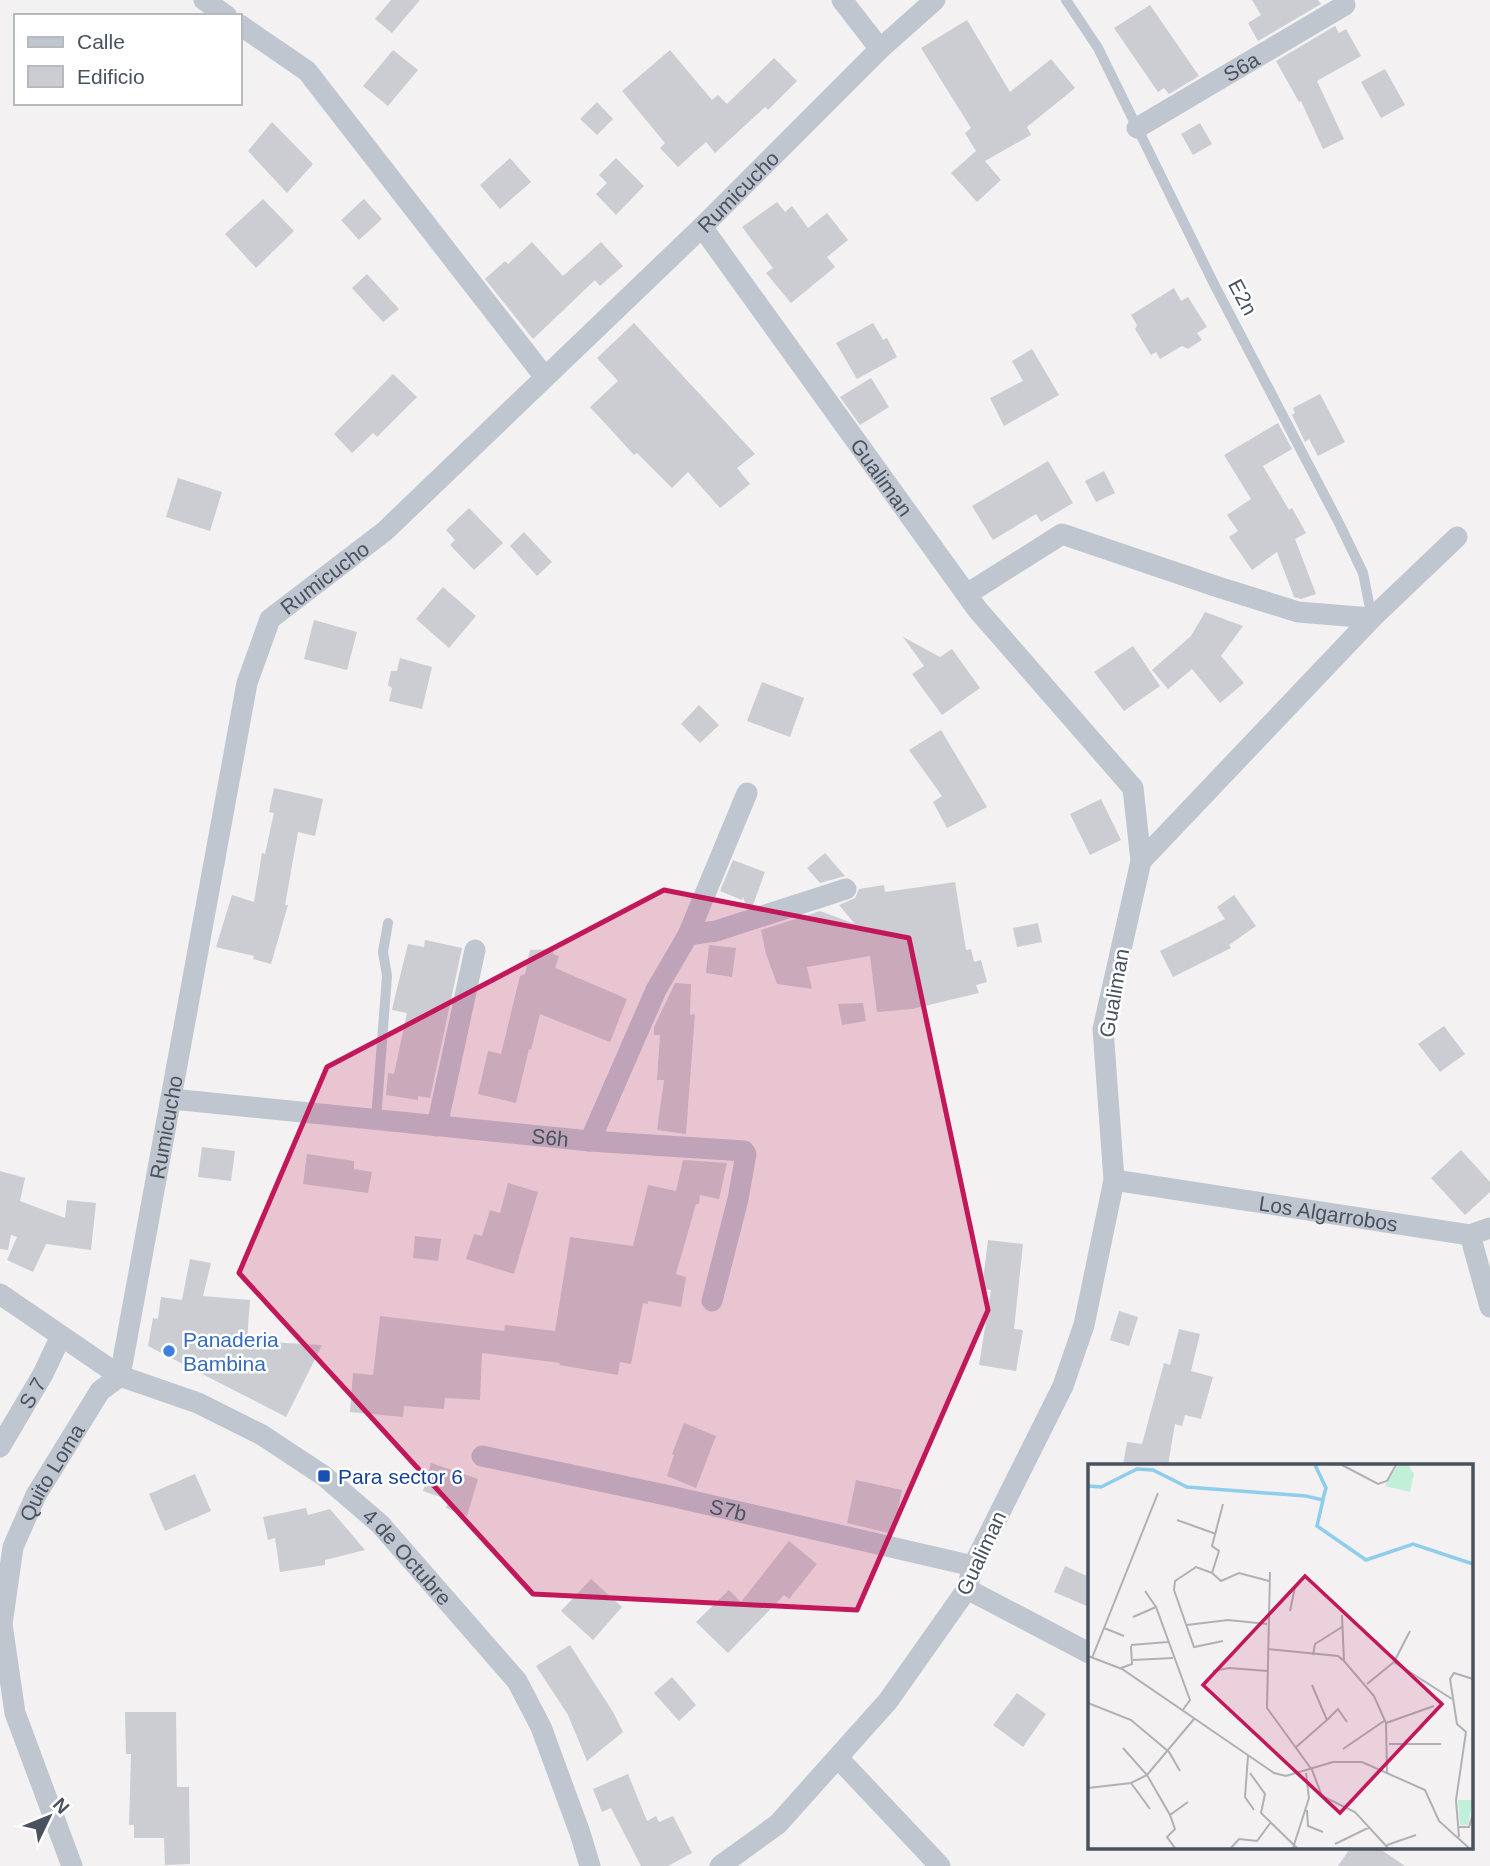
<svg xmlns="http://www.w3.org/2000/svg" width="1490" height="1866" viewBox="0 0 1490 1866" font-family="Helvetica,sans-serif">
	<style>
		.building { fill: #cbcdd3 }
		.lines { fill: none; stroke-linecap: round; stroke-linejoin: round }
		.service { stroke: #bfc6d0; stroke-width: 10 }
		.minor { stroke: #bfc6d0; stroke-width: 21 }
		.marked { fill: #c2185b; fill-opacity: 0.2; stroke: #c2185b; stroke-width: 5; stroke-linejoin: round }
		.shop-dot { fill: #3f7fe0; stroke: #fff; stroke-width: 2.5 }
		.transit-dot { fill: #1a4fb4; stroke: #fff; stroke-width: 2.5 }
		.labels { text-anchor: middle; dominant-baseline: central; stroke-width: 5; stroke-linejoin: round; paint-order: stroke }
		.street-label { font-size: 21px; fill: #49525f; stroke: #fff }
		.shop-label { font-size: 21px; fill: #366cbe; stroke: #fff; text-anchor: start }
		.transit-label { font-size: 21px; fill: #164399; stroke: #fff; text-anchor: start }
		.inset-river { fill: none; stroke: #8fcdec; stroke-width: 3.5 }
		.inset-road { fill: none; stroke: #afb1b7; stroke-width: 2 }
		.view { fill: #c2185b; fill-opacity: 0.15; stroke: #c2185b; stroke-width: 3.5 }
		.inset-edge { fill: none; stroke: #49525f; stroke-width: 3.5 }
	</style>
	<rect width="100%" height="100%" fill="#f3f1f1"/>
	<!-- building -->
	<path class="building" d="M 391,0 L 420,0 L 392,33 L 375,19 Z
		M 1252,0 L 1318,0 L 1321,4 L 1258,41 L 1248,23 L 1261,15 Z
		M 1150,5 L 1199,76 L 1169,94 L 1164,88 L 1158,92 L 1114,28 Z
		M 967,20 L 1010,92 L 1051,59 L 1075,88 L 1027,127 L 1031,135 L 985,161 L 1001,180 L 977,202 L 951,173 L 976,151 L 965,133 L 971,128 L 921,48 Z
		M 1335,26 L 1339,33 L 1346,29 L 1361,56 L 1317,81 L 1344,139 L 1323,149 L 1301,101 L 1299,102 L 1276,61 Z
		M 393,50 L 418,70 L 388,106 L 363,86 Z
		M 670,50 L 712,100 L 718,95 L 727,104 L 774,58 L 797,81 L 768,110 L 765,107 L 715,153 L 706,142 L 678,167 L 660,148 L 665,143 L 622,91 Z
		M 1385,69 L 1405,105 L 1381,118 L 1361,82 Z
		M 597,102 L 613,119 L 597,135 L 580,119 Z
		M 272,122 L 313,164 L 287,193 L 248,151 Z
		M 1200,123 L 1212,144 L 1193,155 L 1181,134 Z
		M 510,158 L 531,182 L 500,209 L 480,185 Z
		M 616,158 L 644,186 L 616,215 L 596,194 L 607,183 L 599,175 Z
		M 263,199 L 294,231 L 256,268 L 225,234 Z
		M 364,199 L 382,219 L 359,240 L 341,220 Z
		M 777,202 L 785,212 L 792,206 L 808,228 L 827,213 L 848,240 L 827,257 L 835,267 L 791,303 L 766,273 L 773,268 L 742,227 Z
		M 532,242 L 563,276 L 601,242 L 623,266 L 600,286 L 595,280 L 533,339 L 485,279 L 505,261 L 508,264 Z
		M 367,274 L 399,309 L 383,322 L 352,288 Z
		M 1174,288 L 1181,301 L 1188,297 L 1207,327 L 1197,333 L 1202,340 L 1188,349 L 1182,346 L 1160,359 L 1156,352 L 1151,355 L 1135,329 L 1137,325 L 1131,315 Z
		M 634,323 L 755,454 L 737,468 L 750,484 L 720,508 L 688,472 L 672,488 L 637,453 L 634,455 L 590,407 L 618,381 L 597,358 Z
		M 873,323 L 883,340 L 887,338 L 897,357 L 857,379 L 836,343 Z
		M 1032,349 L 1059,395 L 1004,426 L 990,398 L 1023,381 L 1012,361 Z
		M 393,374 L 417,397 L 377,437 L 373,433 L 352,453 L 334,434 Z
		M 871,378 L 889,407 L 860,425 L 840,397 Z
		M 1320,394 L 1345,442 L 1318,456 L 1309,439 L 1305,442 L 1292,415 L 1295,413 L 1293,408 Z
		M 1278,423 L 1292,449 L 1263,466 L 1289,510 L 1292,508 L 1306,533 L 1295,539 L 1316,594 L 1301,599 L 1294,597 L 1277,552 L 1252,570 L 1229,537 L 1238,531 L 1227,515 L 1251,499 L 1224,455 Z
		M 1048,461 L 1073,503 L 1041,522 L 1036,514 L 993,540 L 972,506 Z
		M 1104,471 L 1115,493 L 1096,502 L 1085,481 Z
		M 178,478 L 222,492 L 210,531 L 166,517 Z
		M 469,508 L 503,543 L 474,570 L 450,545 L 455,540 L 446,530 Z
		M 524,532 L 552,562 L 537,576 L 510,546 Z
		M 443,587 L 476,616 L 449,648 L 416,619 Z
		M 1205,612 L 1243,626 L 1221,656 L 1244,683 L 1220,703 L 1192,669 L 1168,689 L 1152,670 L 1191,636 Z
		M 314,620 L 357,632 L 347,670 L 304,659 Z
		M 903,637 L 940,657 L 952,649 L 980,688 L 942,715 L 912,674 L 924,666 Z
		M 1133,646 L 1160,686 L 1124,711 L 1094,672 Z
		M 400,658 L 432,667 L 422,709 L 389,701 L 392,688 L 388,685 L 391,671 L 397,671 Z
		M 762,682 L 804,698 L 790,737 L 747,721 Z
		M 699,705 L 719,725 L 700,743 L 681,724 Z
		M 941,730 L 987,807 L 947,828 L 933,802 L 942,796 L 909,750 Z
		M 274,788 L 323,799 L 315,836 L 298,832 L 285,905 L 288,905 L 271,964 L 253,959 L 254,956 L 216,947 L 232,895 L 254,902 L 262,853 L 265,854 L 274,813 L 269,812 Z
		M 1101,799 L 1121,840 L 1090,855 L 1070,814 Z
		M 825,853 L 845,876 L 820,883 L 807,868 Z
		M 733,860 L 765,872 L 753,905 L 747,907 L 743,897 L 742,900 L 720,891 Z
		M 955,882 L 966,950 L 971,949 L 974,962 L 981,960 L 987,982 L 976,985 L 979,993 L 912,1009 L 877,1012 L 870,956 L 807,967 L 812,989 L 777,984 L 766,954 L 761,930 L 820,911 L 855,924 L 839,905 L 855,898 L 859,889 L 884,885 L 885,892 Z
		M 1234,895 L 1256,926 L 1229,945 L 1231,948 L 1173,977 L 1160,951 L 1225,919 L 1217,907 Z
		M 1038,923 L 1042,942 L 1017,947 L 1013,928 Z
		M 425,940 L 462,948 L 430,1098 L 418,1096 L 418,1100 L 386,1095 L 388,1073 L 394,1074 L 407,1013 L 392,1010 L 393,1005 L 408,944 L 424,947 Z
		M 709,945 L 736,948 L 732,977 L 706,973 Z
		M 554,949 L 553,954 L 559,956 L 555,968 L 627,999 L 610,1042 L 540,1014 L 531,1050 L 529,1049 L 516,1103 L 478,1094 L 488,1051 L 501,1054 L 520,976 L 525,974 L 530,950 Z
		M 675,983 L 691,984 L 690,1015 L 695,1014 L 686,1134 L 657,1130 L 664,1080 L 657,1080 L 660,1035 L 654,1035 L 654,1027 Z
		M 863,1003 L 866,1021 L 842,1025 L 838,1004 Z
		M 1444,1026 L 1465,1054 L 1440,1072 L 1418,1044 Z
		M 202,1147 L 235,1151 L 231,1181 L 198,1177 Z
		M 1461,1150 L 1490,1182 L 1490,1192 L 1465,1215 L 1431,1178 Z
		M 307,1154 L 354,1161 L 354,1169 L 372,1172 L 368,1193 L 303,1184 Z
		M 683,1160 L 727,1163 L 719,1199 L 700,1195 L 699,1204 L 696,1204 L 676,1274 L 686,1277 L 681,1307 L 648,1301 L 648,1304 L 643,1303 L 631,1364 L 620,1362 L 618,1375 L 559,1365 L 560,1363 L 482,1353 L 480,1400 L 445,1398 L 444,1409 L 404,1406 L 403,1417 L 350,1412 L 353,1373 L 373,1375 L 380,1316 L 504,1331 L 505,1325 L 555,1331 L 570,1237 L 633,1246 L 648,1185 L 676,1191 Z
		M 0,1171 L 25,1178 L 20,1201 L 65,1218 L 67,1200 L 96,1203 L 91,1250 L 46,1244 L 33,1272 L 7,1260 L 17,1237 L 11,1235 L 8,1250 L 0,1249 Z
		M 508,1183 L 538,1192 L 514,1274 L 466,1259 L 474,1234 L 482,1236 L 490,1210 L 500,1213 Z
		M 415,1236 L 441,1239 L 438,1261 L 413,1258 Z
		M 988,1240 L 1023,1244 L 1014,1329 L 1023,1330 L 1016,1371 L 979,1365 L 991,1290 L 982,1289 Z
		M 190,1259 L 211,1263 L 203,1296 L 250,1300 L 247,1341 L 322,1345 L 286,1417 L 148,1346 L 153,1318 L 158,1319 L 161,1297 L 182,1300 Z
		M 1119,1311 L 1138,1317 L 1129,1346 L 1110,1340 Z
		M 1179,1329 L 1200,1334 L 1191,1371 L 1213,1377 L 1201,1419 L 1185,1415 L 1182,1426 L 1175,1424 L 1168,1465 L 1123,1465 L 1127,1442 L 1142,1444 L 1164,1363 L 1170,1365 Z
		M 684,1423 L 716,1436 L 696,1488 L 667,1476 L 674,1455 L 672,1454 Z
		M 431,1463 L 478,1479 L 467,1516 L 446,1508 L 449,1500 L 423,1491 Z
		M 195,1474 L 211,1511 L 165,1531 L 149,1494 Z
		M 856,1480 L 902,1490 L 893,1534 L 847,1523 Z
		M 306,1508 L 308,1515 L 330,1509 L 365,1550 L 325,1560 L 325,1565 L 280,1572 L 275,1538 L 268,1540 L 263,1517 Z
		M 789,1541 L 817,1564 L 789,1599 L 784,1595 L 728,1653 L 696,1622 L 729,1590 L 741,1602 Z
		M 1065,1566 L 1089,1577 L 1089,1607 L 1054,1592 Z
		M 591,1579 L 622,1607 L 593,1640 L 561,1611 Z
		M 570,1645 L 613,1712 L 623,1732 L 587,1761 L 568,1715 L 536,1666 Z
		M 672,1677 L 696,1705 L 679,1721 L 654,1693 Z
		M 1017,1693 L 1046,1714 L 1023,1747 L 993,1725 Z
		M 125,1712 L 176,1712 L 177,1787 L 189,1787 L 190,1864 L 165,1865 L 164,1838 L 134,1838 L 134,1825 L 129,1825 L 131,1754 L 126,1754 Z
		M 628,1774 L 647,1821 L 656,1816 L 659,1822 L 673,1816 L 692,1853 L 668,1866 L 641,1866 L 611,1808 L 602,1812 L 593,1789 Z
		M 1351,1847 L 1377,1847 L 1405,1866 L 1338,1866 Z"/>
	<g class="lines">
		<!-- service -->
		<path class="service" d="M 1066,0 L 1098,48 L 1215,286 L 1340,525 L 1363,573 L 1372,618
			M 376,1120 L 387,976 L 383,952 L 388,923"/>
		<!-- minor -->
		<g class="minor">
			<path d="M 204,0 L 227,16"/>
			<path d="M 842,0 L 880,49"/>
			<path d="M 240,25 L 307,71 L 544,376"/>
			<path id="s1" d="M 1137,128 L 1345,5"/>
			<path id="s2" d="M 702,227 L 977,609 L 1133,788 L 1141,861 L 1103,1029 L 1114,1180 L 1084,1325 L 1063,1386 L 973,1566 L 967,1589 L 888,1701 L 778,1824 L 720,1866"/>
			<path d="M 967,594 L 1062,534 L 1218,587 L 1298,612 L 1372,618"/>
			<path d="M 1141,861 L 1372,618 L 1457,537"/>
			<path d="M 688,935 L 716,931 L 846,889"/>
			<path id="s3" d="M 172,1099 L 590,1141 L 656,990 L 688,935 L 747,793"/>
			<path d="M 437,1126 L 475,950"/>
			<path d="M 590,1141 L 744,1151 L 746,1154 L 738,1199 L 712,1301"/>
			<path id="s4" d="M 1114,1180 L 1470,1235 L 1490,1307"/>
			<path d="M 1470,1235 L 1490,1228"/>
			<path id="s5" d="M 0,1294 L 120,1376 L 198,1403 L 262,1435 L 324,1476 L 380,1524 L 517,1681 L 541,1727 L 580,1833 L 590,1866"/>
			<path id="s6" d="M 0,1447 L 43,1374 L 61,1336"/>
			<path id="s7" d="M 482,1456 L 675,1497 L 973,1566"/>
			<path d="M 967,1589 L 1089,1653"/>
			<path d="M 838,1758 L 940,1866"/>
			<path id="s8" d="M 72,1866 L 15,1713 L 2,1624 L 13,1547 L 36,1495 L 100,1391 L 120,1376 L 247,683 L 270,619 L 385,531 L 702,227 L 880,49 L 935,0"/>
		</g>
	</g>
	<!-- marked area -->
	<path class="marked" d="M 664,890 L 909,938 L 988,1310 L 857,1610 L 533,1594 L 239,1273 L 327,1067 Z"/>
	<!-- markers -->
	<circle class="shop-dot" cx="169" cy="1351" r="7"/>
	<rect class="transit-dot" x="317" y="1469" width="14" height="14" rx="3.5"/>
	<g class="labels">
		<!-- street labels -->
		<g class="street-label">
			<text stroke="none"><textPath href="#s1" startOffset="121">S6a</textPath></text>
			<text stroke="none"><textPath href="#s8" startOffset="1942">Rumicucho</textPath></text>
			<text transform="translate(1243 297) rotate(62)">E2n</text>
			<text stroke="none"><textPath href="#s2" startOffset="308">Gualiman</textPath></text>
			<text stroke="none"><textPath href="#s8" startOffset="1376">Rumicucho</textPath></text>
			<text transform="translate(1114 993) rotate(-80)">Gualiman</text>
			<text stroke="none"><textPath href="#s8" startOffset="788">Rumicucho</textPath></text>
			<text stroke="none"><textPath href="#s3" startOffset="380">S6h</textPath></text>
			<text stroke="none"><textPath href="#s4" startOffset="217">Los Algarrobos</textPath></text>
			<text stroke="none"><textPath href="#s6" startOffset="63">S 7</textPath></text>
			<text stroke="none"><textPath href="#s8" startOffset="415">Quito Loma</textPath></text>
			<text stroke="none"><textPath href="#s7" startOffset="252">S7b</textPath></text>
			<text transform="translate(981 1553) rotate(-65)">Gualiman</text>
			<text stroke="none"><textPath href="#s5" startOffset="490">4 de Octubre</textPath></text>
		</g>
		<!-- shop labels -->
		<g class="shop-label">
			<text x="183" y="1339">Panaderia<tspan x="183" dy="24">Bambina</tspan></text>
		</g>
		<!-- transit labels -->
		<g class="transit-label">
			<text x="338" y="1476">Para sector 6</text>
		</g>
	</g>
	<!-- overview -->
	<g transform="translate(1088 1464)">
		<rect width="385" height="385" fill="#f3f1f1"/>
		<path d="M 310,1 L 320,1 L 326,10 L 322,28 L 297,22 Z" fill="#c1f0d9"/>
		<path d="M 370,336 L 385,336 L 380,361 L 372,361 Z" fill="#c1f0d9"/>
		<path class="inset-river" d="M 227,1 L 238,24 L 235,35M 0,22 L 13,23 L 49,5 L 65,6 L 99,23 L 218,32 L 235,36 L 229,62 L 278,96 L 325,80 L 385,100"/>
		<path class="inset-road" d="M 254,1 L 290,20 L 299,17 L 308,1M 89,56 L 128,70M 182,108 L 179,244 L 224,306 L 234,332 L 267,348 L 300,384M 124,109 L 133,117 L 151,109 L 181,117M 57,127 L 68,143 L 102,236 L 94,247M 202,147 L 207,123M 254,151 L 256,197M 45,153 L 68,143M 99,161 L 140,156 L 179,160M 16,164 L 36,172M 135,177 L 106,183 L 86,126 L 87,117 L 108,103 L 124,109 L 131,87 L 124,82 L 135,40M 43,181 L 80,178M 180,185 L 250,192 L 256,197 L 286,232 L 298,259 L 299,309M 225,191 L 227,180 L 254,163M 0,192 L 34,205 L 186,309 L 198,312 L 245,298 L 274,298 L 337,326 L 351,357 L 381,384M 4,194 L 70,29M 45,196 L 85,194M 306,198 L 322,167M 33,204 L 44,200 L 43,182M 125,207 L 141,204 L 180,207M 279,220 L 306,198 L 364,235M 0,239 L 43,256 L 81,288 L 92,307M 239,256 L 250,245 L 259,258M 298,259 L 346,242M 301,280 L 353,280M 35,284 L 59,311 L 82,351 L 87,365 L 79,373 L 87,384M 207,284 L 239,256 L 224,221M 255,285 L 296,257M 160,292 L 157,333 L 166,346M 162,309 L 177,330 L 173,349 L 209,384M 43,319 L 62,345M 0,324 L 43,319 L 59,311 L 106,255M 219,346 L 220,362 L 235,368M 82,351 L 100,338M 371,363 L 381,363 L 385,350M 371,373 L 368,336 L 378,268 L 369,260 L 362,215 L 366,209 L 385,215M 247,380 L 282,363M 299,381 L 328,371M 143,384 L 151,375 L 169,377 L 183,358M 205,384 L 221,334 L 218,309"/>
		<path class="view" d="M 217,112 L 354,240 L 252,349 L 115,221 Z"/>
		<rect width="385" height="385" class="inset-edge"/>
	</g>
	<!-- legend -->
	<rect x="14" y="14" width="228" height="91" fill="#ffffff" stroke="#b6babf" stroke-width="2"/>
	<rect x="28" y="37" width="35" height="10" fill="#bfc6d0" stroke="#b6babf" stroke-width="2"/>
	<text x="77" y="49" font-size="21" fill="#49525f">Calle</text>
	<rect x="28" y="66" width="35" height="21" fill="#cbcdd3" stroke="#b6babf" stroke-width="2"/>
	<text x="77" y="84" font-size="21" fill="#49525f">Edificio</text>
	<!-- north arrow -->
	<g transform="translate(49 1817) rotate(47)" stroke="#ffffff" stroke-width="5" paint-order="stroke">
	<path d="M0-5L12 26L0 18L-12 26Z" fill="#49525f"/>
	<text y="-10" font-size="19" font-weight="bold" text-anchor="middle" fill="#49525f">N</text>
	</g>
</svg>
